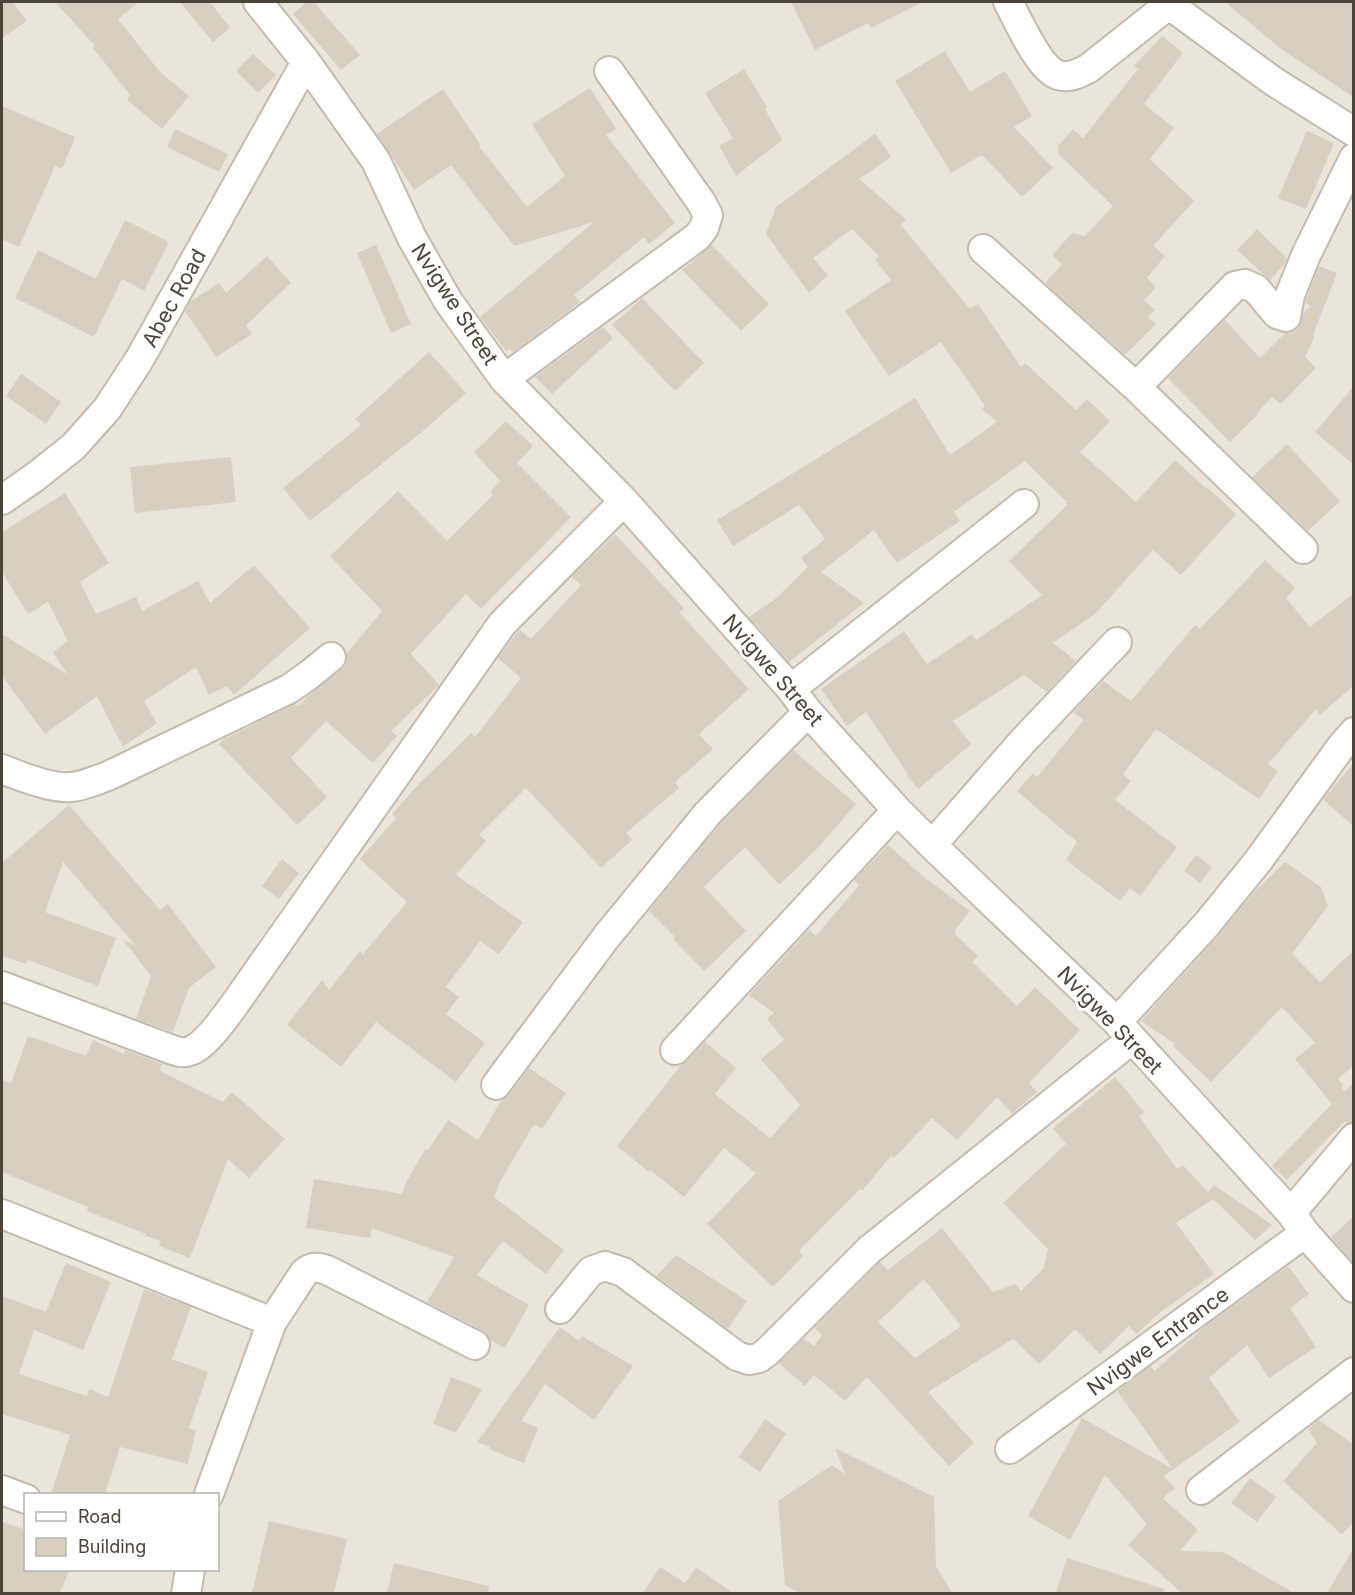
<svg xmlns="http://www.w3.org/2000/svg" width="1355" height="1595" viewBox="0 0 1355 1595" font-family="Inter,sans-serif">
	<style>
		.residential { fill: #eae5da; fill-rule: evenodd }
		.building { fill: #d8cfc1; fill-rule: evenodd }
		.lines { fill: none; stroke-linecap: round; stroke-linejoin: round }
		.street-casing { stroke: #c2bbae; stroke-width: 32 }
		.street { stroke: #fff; stroke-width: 28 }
		.labels { text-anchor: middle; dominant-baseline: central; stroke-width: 6; stroke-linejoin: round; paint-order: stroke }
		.street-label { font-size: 21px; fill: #4b4439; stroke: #fff }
	</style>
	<rect width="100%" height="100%" fill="#f6f3ec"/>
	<!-- residential -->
	<path class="residential" d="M 2,2 L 1353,2 L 1353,1593 L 2,1594 ZM 26,1494 L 218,1494 L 218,1570 L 26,1570 Z"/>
	<!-- building -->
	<path class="building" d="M 2,2 L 13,2 L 27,21 L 2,38 Z
		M 55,2 L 138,2 L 118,19 L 160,72 L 189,96 L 162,129 L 127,100 L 130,95 L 93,48 L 95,46 Z
		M 180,2 L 210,2 L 230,28 L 213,42 Z
		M 306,2 L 314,2 L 360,55 L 341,70 L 293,14 Z
		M 791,2 L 923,2 L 871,28 L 868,23 L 815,50 Z
		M 1225,2 L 1353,2 L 1353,97 L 1281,49 Z
		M 1162,36 L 1183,53 L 1144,104 L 1174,128 L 1150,159 L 1194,201 L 1153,246 L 1165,256 L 1147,278 L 1156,287 L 1144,300 L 1155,310 L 1148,317 L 1156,324 L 1125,355 L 1045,283 L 1062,264 L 1052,255 L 1072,233 L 1085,236 L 1113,206 L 1058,154 L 1058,146 L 1073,129 L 1083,138 L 1138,69 L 1134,66 Z
		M 945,51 L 970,92 L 1005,71 L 1032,116 L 1014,127 L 1053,168 L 1022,197 L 982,155 L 951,173 L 895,81 Z
		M 253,54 L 276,75 L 258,93 L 236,71 Z
		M 744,69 L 767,107 L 765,109 L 782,140 L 736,176 L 719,146 L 733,138 L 705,93 Z
		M 590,88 L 616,129 L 606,135 L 675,223 L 649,244 L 644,237 L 574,295 L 580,302 L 513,352 L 509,349 L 506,351 L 480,317 L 594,222 L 514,246 L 451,165 L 414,190 L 377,134 L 443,89 L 480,144 L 479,146 L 527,207 L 565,176 L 532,124 Z
		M 2,106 L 75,137 L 62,169 L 55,166 L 19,247 L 2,239 Z
		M 175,129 L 228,154 L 219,172 L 167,147 Z
		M 1307,131 L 1334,143 L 1306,209 L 1278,198 Z
		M 875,134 L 891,157 L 859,179 L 906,219 L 901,225 L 970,309 L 978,304 L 1021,367 L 1025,363 L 1076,410 L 1087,399 L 1110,421 L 1080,452 L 1136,502 L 1175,460 L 1207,489 L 1208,488 L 1236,514 L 1181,575 L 1153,550 L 1095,614 L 1053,643 L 1076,661 L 1047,692 L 1024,675 L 953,721 L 971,744 L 918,789 L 906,774 L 907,773 L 866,712 L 847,726 L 821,689 L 904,631 L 927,664 L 972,634 L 976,640 L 1042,595 L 1009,561 L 1067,505 L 1065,503 L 1067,502 L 1025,461 L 954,512 L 960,521 L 897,563 L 874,530 L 821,572 L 864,603 L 789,662 L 749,617 L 774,600 L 808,567 L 801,558 L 825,539 L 799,505 L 733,546 L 717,520 L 915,398 L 950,455 L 997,422 L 982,409 L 985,406 L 941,342 L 889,376 L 845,311 L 891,280 L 875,260 L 879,256 L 852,229 L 813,258 L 828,275 L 809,293 L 766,234 L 776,207 Z
		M 125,220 L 169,242 L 144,291 L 122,279 L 94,337 L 15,298 L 38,250 L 96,279 Z
		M 1257,229 L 1287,258 L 1285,263 L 1270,280 L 1237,250 Z
		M 376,245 L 411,324 L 391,333 L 357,253 Z
		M 712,245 L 769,304 L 741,331 L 682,270 Z
		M 267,256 L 291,283 L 246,325 L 252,334 L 216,357 L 185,311 L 191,301 L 219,283 L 226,293 Z
		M 1319,266 L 1337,273 L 1313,335 L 1315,335 L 1305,357 L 1316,368 L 1281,404 L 1272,397 L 1257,413 L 1258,414 L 1230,442 L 1168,378 L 1225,320 L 1260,358 L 1285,333 L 1291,333 L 1298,328 L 1303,313 L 1311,306 L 1305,303 L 1306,300 Z
		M 642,298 L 704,363 L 675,391 L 612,325 Z
		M 603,327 L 613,338 L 552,394 L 535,377 Z
		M 429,352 L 466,393 L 423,431 L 310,521 L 283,488 L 361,425 L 355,419 Z
		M 21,374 L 61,402 L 46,424 L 6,396 Z
		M 1353,387 L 1353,464 L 1315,432 Z
		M 506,421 L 533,446 L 517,463 L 571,517 L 481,609 L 466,594 L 411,654 L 439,685 L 391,731 L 397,736 L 373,763 L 326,721 L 291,758 L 327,797 L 297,825 L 219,744 L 225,738 L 296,704 L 298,706 L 307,697 L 342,669 L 347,662 L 347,653 L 382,611 L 330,556 L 398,491 L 447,541 L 493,495 L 490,492 L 500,481 L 474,452 Z
		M 1287,444 L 1340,501 L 1308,531 L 1252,477 Z
		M 231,457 L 236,502 L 135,513 L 130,467 Z
		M 65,493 L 109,563 L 80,582 L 96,614 L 136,597 L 142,611 L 198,581 L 210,603 L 254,565 L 310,628 L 234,695 L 226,686 L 209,695 L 196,667 L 144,701 L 157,723 L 123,747 L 97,696 L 45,734 L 2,676 L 2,634 L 67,674 L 53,652 L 68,641 L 48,602 L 28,614 L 2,572 L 2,532 Z
		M 615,534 L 684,608 L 679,612 L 749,689 L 699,734 L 713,749 L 675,782 L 679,788 L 626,833 L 632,840 L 601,868 L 526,788 L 479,835 L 486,841 L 456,875 L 523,922 L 499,954 L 480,941 L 446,987 L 459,997 L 446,1014 L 485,1043 L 456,1082 L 376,1022 L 341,1067 L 287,1025 L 322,980 L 329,990 L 360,951 L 363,954 L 407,902 L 360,859 L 396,818 L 392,814 L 420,783 L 471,733 L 475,737 L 521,678 L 498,658 L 515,635 L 520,630 L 531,639 L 581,585 L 572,577 Z
		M 1265,560 L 1295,588 L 1286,598 L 1310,627 L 1353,594 L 1353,686 L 1320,715 L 1316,709 L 1268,764 L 1278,771 L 1259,799 L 1156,729 L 1123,774 L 1131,781 L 1115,800 L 1177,847 L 1140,896 L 1130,888 L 1120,901 L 1066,860 L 1077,842 L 1017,791 L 1033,773 L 1037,777 L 1084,720 L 1073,712 L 1103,681 L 1131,701 L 1195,625 L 1200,629 Z
		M 793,750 L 856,804 L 816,850 L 779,885 L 745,847 L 704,887 L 746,931 L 704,971 L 673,939 L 675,937 L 649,911 L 720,824 Z
		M 1353,764 L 1353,826 L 1323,799 Z
		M 69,805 L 160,910 L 168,904 L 216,967 L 189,988 L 173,1032 L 136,1019 L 151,976 L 123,940 L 135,945 L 63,862 L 45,912 L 116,938 L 98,986 L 28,960 L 26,964 L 2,956 L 2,863 Z
		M 888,845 L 925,878 L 970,911 L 954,931 L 956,932 L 955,934 L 978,956 L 972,962 L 1017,1006 L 1035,987 L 1080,1030 L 1029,1083 L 1037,1092 L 1012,1114 L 997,1097 L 957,1140 L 932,1118 L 894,1158 L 891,1156 L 862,1191 L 860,1189 L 799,1251 L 803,1256 L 773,1287 L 707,1224 L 756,1173 L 724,1148 L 684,1197 L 650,1170 L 649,1172 L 617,1146 L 681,1065 L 687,1061 L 705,1042 L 736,1068 L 715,1094 L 770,1138 L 800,1105 L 761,1059 L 784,1040 L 767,1019 L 774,1013 L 749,995 L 809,930 L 816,936 L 859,885 L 854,880 Z
		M 1196,855 L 1212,867 L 1200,883 L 1184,871 Z
		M 282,859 L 299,873 L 279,899 L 262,886 Z
		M 1285,862 L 1321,887 L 1328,906 L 1292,954 L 1320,982 L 1353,951 L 1353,1066 L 1338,1079 L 1343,1085 L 1341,1087 L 1345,1092 L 1353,1083 L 1353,1122 L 1347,1123 L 1345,1121 L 1287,1180 L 1272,1166 L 1332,1104 L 1295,1059 L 1315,1043 L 1282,1007 L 1211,1082 L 1173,1046 L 1175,1044 L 1141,1021 L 1219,935 L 1257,889 Z
		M 28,1036 L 86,1056 L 93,1040 L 124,1054 L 125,1050 L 162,1064 L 160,1070 L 162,1071 L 162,1072 L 223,1102 L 232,1092 L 285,1139 L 249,1178 L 228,1159 L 190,1258 L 159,1246 L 161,1241 L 145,1236 L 146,1234 L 87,1211 L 88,1207 L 2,1172 L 2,1080 L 11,1083 Z
		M 529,1068 L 566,1093 L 542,1129 L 534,1124 L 497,1187 L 498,1188 L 494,1197 L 564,1250 L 546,1274 L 503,1241 L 477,1275 L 529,1305 L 505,1348 L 490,1340 L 488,1336 L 482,1330 L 427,1302 L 454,1257 L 372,1228 L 370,1238 L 306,1228 L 314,1179 L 402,1194 L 406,1183 L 425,1149 L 428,1150 L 448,1120 L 478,1140 L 501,1101 L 500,1101 L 509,1095 Z
		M 1115,1077 L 1144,1112 L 1139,1116 L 1177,1169 L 1183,1165 L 1208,1192 L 1214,1185 L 1272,1225 L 1255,1240 L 1213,1199 L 1176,1223 L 1214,1274 L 1158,1314 L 1137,1334 L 1129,1326 L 1100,1354 L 1075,1329 L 1039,1364 L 1013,1339 L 928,1392 L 974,1443 L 949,1466 L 867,1377 L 845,1401 L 814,1375 L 805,1386 L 779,1363 L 803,1339 L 814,1346 L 822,1335 L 815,1328 L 880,1262 L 888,1270 L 942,1228 L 993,1292 L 1015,1284 L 1021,1291 L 1044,1268 L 1048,1249 L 1003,1203 L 1066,1144 L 1053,1128 ZM 924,1279 L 961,1326 L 915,1358 L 878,1322 Z
		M 1353,1217 L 1353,1263 L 1331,1237 Z
		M 676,1255 L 747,1301 L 728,1329 L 656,1276 Z
		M 66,1263 L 111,1282 L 83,1350 L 34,1330 L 19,1374 L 87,1396 L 89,1389 L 108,1397 L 144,1289 L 191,1307 L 172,1359 L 208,1372 L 189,1428 L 196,1430 L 188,1464 L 120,1447 L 105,1494 L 51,1494 L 70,1435 L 2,1414 L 2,1296 L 46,1312 Z
		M 1288,1266 L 1309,1294 L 1290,1308 L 1316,1347 L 1269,1378 L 1247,1345 L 1209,1378 L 1240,1422 L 1164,1476 L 1175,1488 L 1163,1498 L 1198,1530 L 1180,1551 L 1223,1552 L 1294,1593 L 1182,1593 L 1128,1545 L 1147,1524 L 1105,1475 L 1070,1540 L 1028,1516 L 1082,1418 L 1173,1469 L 1117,1391 L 1151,1366 L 1154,1371 L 1207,1325 Z
		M 560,1327 L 579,1341 L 582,1336 L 633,1366 L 594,1420 L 545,1384 L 521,1421 L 538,1428 L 524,1463 L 489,1449 L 490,1447 L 477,1442 Z
		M 451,1377 L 482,1389 L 456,1433 L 433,1424 Z
		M 765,1419 L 786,1434 L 760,1472 L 739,1457 Z
		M 1319,1420 L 1353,1444 L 1353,1522 L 1342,1535 L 1283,1481 L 1317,1443 L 1308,1429 Z
		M 835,1448 L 934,1497 L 936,1566 L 952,1593 L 800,1593 L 785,1585 L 778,1501 L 832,1465 L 845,1474 Z
		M 1250,1478 L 1276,1497 L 1257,1522 L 1231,1503 Z
		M 269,1521 L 347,1539 L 334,1593 L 252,1593 Z
		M 2,1522 L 26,1530 L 26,1569 L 70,1569 L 60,1593 L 2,1593 Z
		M 1353,1549 L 1353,1593 L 1327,1593 Z
		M 1067,1558 L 1164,1589 L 1163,1593 L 1056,1593 Z
		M 394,1563 L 489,1586 L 488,1593 L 387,1593 Z
		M 660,1567 L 685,1583 L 696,1567 L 733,1593 L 643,1593 Z"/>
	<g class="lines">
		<defs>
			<path id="street" d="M 258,2 L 306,62 L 376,161 L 412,238 L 448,301 L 504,379 L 624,501 L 791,689 L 808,712 L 897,810 L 932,845 L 1117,1022 L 1291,1213 L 1305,1233 L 1354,1288
				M 1008,2 C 1018,20 1039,69 1058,75 C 1069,79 1080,73 1089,68 L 1172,2
				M 1168,4 L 1273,81 L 1354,132
				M 983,249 L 1136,387 L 1303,549
				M 504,379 L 697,237 L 704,228 L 708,215 L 701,202 L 609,71
				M 1136,387 L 1235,286 L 1245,284 L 1256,289 L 1277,314 L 1286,317 L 1290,295 L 1306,255 L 1354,158
				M 2,500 L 35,477 L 73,447 L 107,409 L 139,360 L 306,62
				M 791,689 L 1024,504
				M 2,769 C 19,776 53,789 71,787 C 84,786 96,780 108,776 L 289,689 L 309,675 L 331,657
				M 932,845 L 1023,741 L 1117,642
				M 2,986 L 170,1049 C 176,1051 183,1054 190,1051 C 205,1046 222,1021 232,1008 L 502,624 L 624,501
				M 1117,1022 L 1207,924 L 1258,861 L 1341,747 L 1354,732
				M 675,1050 L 897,810
				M 496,1085 L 607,936 L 708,813 L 808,712
				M 1291,1213 L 1354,1138
				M 2,1214 L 272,1322
				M 560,1309 L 591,1271 L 605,1266 L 623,1272 L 737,1356 L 749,1360 L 759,1358 L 767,1352 L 869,1250 L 1132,1039
				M 1010,1449 L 1305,1233
				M 2,1490 L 26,1499
				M 1201,1490 L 1354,1372
				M 209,1494 L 272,1322 L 304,1273 C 312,1266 318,1267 327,1270 L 475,1345
				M 186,1594 L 190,1570"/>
		</defs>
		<!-- street casing -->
		<use href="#street" class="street-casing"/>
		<!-- street -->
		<use href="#street" class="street"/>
	</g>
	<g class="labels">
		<!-- street labels -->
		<g class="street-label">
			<text transform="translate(174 298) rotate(-61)">Abec Road</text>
			<text transform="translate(455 304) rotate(57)">Nvigwe Street</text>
			<text transform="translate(773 670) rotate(49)">Nvigwe Street</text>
			<text transform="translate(1110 1020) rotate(46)">Nvigwe Street</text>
			<text transform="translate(1158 1341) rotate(-36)">Nvigwe Entrance</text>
		</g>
	</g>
	<!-- border -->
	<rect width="1355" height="1595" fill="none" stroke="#4b4439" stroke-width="6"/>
	<!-- legend -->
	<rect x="24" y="1493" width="195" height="78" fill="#ffffff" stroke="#b7b4b0" stroke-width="1.5"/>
	<rect x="36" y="1512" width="30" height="9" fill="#ffffff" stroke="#b7b4b0" stroke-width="1.5"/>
	<text x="78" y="1523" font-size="18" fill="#4b4439">Road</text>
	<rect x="36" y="1538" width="30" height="18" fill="#d8cfc1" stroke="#b7b4b0" stroke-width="1.5"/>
	<text x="78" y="1553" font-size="18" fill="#4b4439">Building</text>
</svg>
